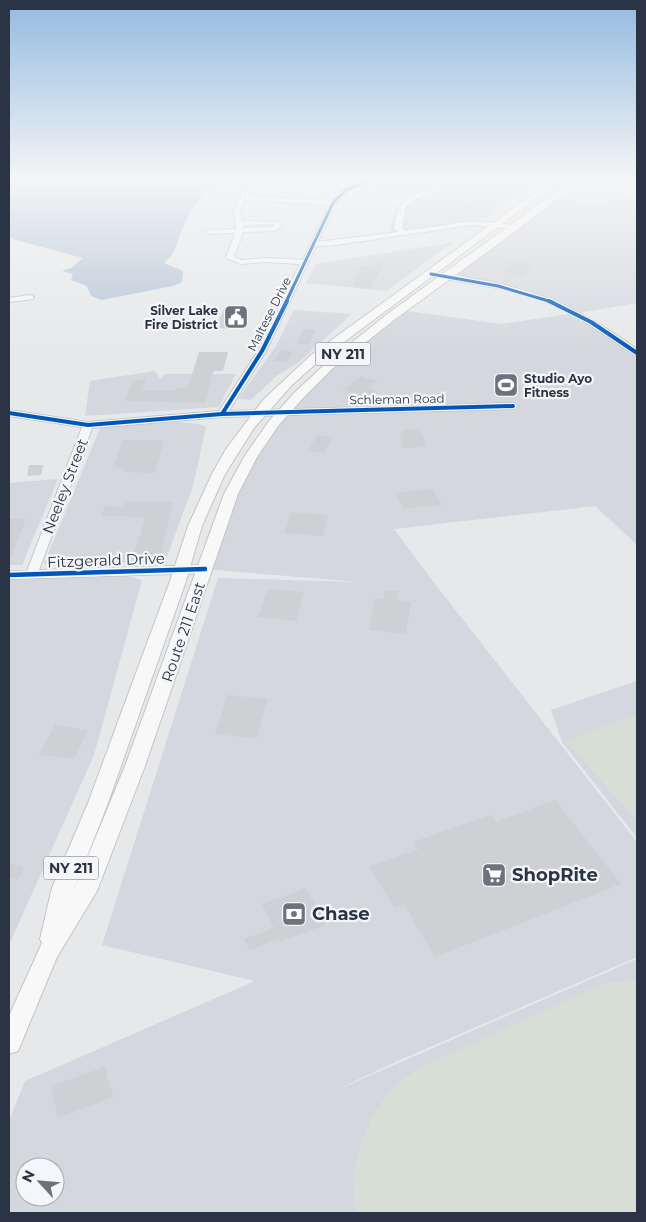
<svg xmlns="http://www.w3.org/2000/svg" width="646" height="1222" viewBox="0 0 646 1222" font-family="Montserrat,sans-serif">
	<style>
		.built { fill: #d4d7dd; fill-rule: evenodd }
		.green { fill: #d6ded6 }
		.water { fill: #b4c4d5 }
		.building { fill: #ced0d3 }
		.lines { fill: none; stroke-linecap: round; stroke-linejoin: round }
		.minor-casing { stroke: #c4c6c8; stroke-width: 2 }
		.major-casing { stroke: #c2c5c8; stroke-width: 2 }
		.minor { fill: #f5f6f7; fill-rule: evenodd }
		.major { fill: #f8f8f8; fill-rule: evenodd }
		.cycleway-far2-casing { stroke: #f4f6f9; stroke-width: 5 }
		.cycleway-far1-casing { stroke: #f4f6f9; stroke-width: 6 }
		.cycleway-casing { stroke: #f4f6f9; stroke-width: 8 }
		.cycleway-far2 { stroke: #0057b8; stroke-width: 3 }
		.cycleway-far1 { stroke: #0057b8; stroke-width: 4 }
		.cycleway { stroke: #0057b8; stroke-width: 4.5 }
		.labels { text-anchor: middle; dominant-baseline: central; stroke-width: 4.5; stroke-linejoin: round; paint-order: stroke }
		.far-poi-label { font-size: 12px; font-weight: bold; fill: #2b3445; stroke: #f4f6f9; text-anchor: end }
		.far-street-label { font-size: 12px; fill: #2b3445; stroke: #f4f6f9 }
		.shield { fill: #f4f6f9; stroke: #676e7b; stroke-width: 1 }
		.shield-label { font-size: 14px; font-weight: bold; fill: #2b3445 }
		.street-label { font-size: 15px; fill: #2b3445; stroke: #f4f6f9 }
		.near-poi-label { font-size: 18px; font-weight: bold; fill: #2b3445; stroke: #f4f6f9; text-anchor: start }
	</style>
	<rect width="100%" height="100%" fill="#e6e8ea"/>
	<!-- built -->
	<path class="built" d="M 379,180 L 528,180 L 530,181 L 488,217 L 389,233 L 397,206 L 413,194 L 369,183 Z
		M 637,196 L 637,303 L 577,313 L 637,354 L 637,545 L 595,506 L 394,529 L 435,584 L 637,842 L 637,957 L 391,1064 L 330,1093 L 637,959 L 637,1213 L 9,1213 L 9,1121 L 25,1081 L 255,981 L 102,945 L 218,578 L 358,582 L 205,569 L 245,466 L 281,412 L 361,341 L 401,310 L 501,324 L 575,313 L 545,299 L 447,276 L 554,197 L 590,203 ZM 25,1167 L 55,1167 L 55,1197 L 25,1197 Z
		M 454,242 L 386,291 L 306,283 L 316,264 Z
		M 294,310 L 352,314 L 299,362 L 275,377 L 251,400 L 238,399 L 276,346 Z
		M 155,371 L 160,379 L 165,374 L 236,374 L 219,407 L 85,416 L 90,381 Z
		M 171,421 L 199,424 L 206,427 L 193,486 L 165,562 L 44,564 L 101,426 Z
		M 58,479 L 22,565 L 9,565 L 9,483 Z
		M 123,575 L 142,580 L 94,755 L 9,945 L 9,577 Z
		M 637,681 L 637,838 L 562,742 L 551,710 Z"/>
	<!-- green -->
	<path class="green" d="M 637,714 L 637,821 L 565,741 Z
		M 637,979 L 637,1213 L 356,1213 C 345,1179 366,1117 390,1091 C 402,1077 418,1069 434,1061 L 602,984 Z"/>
	<!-- water -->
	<path class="water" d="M 9,180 L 216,180 C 202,193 191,209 183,227 C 175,245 180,248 164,263 L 183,271 L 182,282 L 173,286 L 102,300 L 91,296 L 87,286 L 71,280 L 73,274 L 62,271 L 71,268 L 83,258 L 12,239 L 9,235 Z"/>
	<!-- building -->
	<path class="building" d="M 392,180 L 415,180 L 431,188 L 415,191 Z
		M 461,180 L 518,180 L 499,195 L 503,196 L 475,217 L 455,214 L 479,197 L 473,196 L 482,188 L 460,185 Z
		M 385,259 L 377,278 L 374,278 L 371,288 L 352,286 L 361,266 L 372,267 Z
		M 512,261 L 532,264 L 529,266 L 533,267 L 522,277 L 502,270 Z
		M 225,307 L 237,307 L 236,310 L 249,311 L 241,329 L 215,328 Z
		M 303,329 L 316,330 L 309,344 L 297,343 Z
		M 281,350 L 293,352 L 287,362 L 274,361 Z
		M 199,352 L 228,352 L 223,371 L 214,371 L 212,375 L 205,403 L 125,401 L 133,380 L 146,380 L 142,390 L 176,390 L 177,388 L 185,388 L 186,385 L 189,385 Z
		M 360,376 L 377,381 L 368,388 L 375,390 L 366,397 L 343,390 Z
		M 420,429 L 421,434 L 423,434 L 426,447 L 403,448 L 400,432 L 403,432 L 402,430 Z
		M 317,435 L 333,437 L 324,453 L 308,451 Z
		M 122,440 L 164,440 L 155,473 L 124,472 L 114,466 Z
		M 29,465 L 43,465 L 41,475 L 27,476 Z
		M 433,489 L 442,505 L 404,509 L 396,493 Z
		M 125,501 L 173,502 L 160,556 L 134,555 L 145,517 L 101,516 L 105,506 L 123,507 Z
		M 290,512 L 328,515 L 323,536 L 284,533 Z
		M 9,519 L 26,519 L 9,561 Z
		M 268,589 L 304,592 L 296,621 L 258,617 Z
		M 385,590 L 398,591 L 397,601 L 411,602 L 406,634 L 369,630 L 375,599 L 384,599 Z
		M 227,695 L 268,699 L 257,738 L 215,734 Z
		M 55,725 L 88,730 L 74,759 L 39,755 Z
		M 555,800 L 621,884 L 435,957 L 404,904 L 394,908 L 369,866 L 419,849 L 413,842 L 491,815 L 496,822 Z
		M 9,863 L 24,867 L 19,879 L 9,878 Z
		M 306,888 L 326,925 L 280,941 L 279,939 L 249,950 L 244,939 L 274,928 L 262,904 Z
		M 105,1067 L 113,1097 L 58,1118 L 51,1086 Z"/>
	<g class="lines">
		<defs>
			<path id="minor" d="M 255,180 L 291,181 L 288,183 L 260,182 L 248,196 L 331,201 C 343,190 355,180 372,180 L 348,191 L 336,204 L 318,242 L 398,232 L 394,228 C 399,198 406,195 434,189 L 427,180 L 433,180 L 442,190 L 420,197 L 406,206 L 402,228 L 405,231 L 472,221 L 514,225 L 518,227 L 514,229 L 472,225 L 336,245 L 316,246 L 266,351 L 229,411 L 513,403 L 518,406 L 513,409 L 222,417 L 92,428 L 39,570 L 205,565 L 211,569 L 205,573 L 9,579 L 9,571 L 27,571 L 82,427 L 9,416 L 9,410 L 88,422 L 219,411 L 258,351 L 300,264 L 266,262 L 241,264 L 226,258 L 235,233 L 209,234 L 205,232 L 209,230 L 236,229 L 234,209 L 238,201 ZM 245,200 L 329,205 L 303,260 L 266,258 L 242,260 L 234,257 L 243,232 L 273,231 L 282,227 L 280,222 L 242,221 L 240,209 ZM 274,224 L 272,227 L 243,228 L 243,225 Z
				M 428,272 C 441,271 457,276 470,278 C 540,290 579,308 637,349 L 637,356 L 579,318 L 544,301 L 498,288 L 428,276 Z
				M 30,295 L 34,297 L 33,299 L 9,302 L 9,298 Z"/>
			<path id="major" d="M 552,180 L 561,180 L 320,360 L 292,385 L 254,428 L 225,474 L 202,526 L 186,581 L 108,803 L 72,895 L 125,766 L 224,494 L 244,457 L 269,421 L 295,392 L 324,365 L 386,315 L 572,180 L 581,180 L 505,239 L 394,320 L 332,369 L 304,397 L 278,426 L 257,457 L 238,494 L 145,766 L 97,891 L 57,957 L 18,1051 L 9,1054 L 9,1016 L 42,943 L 40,939 L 52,888 L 88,803 L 170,581 L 188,526 L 212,474 L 226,449 L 263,400 L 311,355 Z"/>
		</defs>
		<!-- minor casing -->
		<use href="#minor" class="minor-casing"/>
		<!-- major casing -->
		<use href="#major" class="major-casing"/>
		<!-- minor -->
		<use href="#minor" class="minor"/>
		<!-- major -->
		<use href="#major" class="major"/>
		<defs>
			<path id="cycleway-far2" d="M 431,274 L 498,286 L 552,302
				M 286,302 L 333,203 L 346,190 L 369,180"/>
			<path id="cycleway-far1" d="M 549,301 L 591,322 L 637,353
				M 9,413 L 88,425 L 222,414 L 513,406
				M 222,414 L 262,351 L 287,301"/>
			<path id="cycleway" d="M 9,575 L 205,569"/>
		</defs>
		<!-- cycleway-far2 casing -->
		<use href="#cycleway-far2" class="cycleway-far2-casing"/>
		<!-- cycleway-far1 casing -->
		<use href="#cycleway-far1" class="cycleway-far1-casing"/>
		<!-- cycleway casing -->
		<use href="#cycleway" class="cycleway-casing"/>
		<!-- cycleway-far2 -->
		<use href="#cycleway-far2" class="cycleway-far2"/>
		<!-- cycleway-far1 -->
		<use href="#cycleway-far1" class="cycleway-far1"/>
		<!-- cycleway -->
		<use href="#cycleway" class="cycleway"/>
	</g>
	<!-- sky -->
	<linearGradient id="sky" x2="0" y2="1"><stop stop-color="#93bae0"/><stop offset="0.51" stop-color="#f4f5f6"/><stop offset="1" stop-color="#f4f5f6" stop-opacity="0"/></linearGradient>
	<rect width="646" height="351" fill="url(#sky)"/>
	<!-- icons -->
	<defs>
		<symbol id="civic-square" viewBox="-11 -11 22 22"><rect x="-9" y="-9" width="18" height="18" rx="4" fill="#6c737f" stroke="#f4f6f9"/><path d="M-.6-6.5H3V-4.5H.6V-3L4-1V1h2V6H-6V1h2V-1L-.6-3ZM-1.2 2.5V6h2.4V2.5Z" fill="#fff"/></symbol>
		<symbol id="stadium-square" viewBox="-11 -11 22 22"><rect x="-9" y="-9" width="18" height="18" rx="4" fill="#6c737f" stroke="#f4f6f9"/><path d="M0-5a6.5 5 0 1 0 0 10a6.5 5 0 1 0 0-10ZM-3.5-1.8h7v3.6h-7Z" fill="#fff"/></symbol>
		<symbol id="supermarket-square" viewBox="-11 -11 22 22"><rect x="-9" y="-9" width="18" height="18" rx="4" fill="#6c737f" stroke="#f4f6f9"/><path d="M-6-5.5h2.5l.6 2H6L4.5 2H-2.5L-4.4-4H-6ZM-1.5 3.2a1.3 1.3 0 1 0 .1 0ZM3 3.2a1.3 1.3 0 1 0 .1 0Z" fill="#fff"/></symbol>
		<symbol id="bank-square" viewBox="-11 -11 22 22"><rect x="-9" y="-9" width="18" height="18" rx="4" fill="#6c737f" stroke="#f4f6f9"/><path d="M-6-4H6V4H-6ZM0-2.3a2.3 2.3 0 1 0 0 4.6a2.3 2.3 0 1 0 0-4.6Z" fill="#fff"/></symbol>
	</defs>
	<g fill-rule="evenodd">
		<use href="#civic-square" x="222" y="303" width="28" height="28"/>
		<use href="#stadium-square" x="492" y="371" width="28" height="28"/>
		<use href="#supermarket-square" x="480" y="861" width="28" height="28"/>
		<use href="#bank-square" x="280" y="900" width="28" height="28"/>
	</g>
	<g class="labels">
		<!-- far-poi labels -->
		<g class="far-poi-label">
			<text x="218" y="310">Silver Lake<tspan x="218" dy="14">Fire District</tspan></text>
			<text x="524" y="378" text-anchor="start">Studio Ayo<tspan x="524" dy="14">Fitness</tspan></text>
		</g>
		<!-- far-street labels -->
		<g class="far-street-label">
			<text transform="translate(269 314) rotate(-63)">Maltese Drive</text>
			<text transform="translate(397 399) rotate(-1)">Schleman Road</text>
		</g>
		<!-- shield labels -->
		<g class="shield">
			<rect x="315.5" y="342.5" width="55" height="23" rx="4"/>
			<rect x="43.5" y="856.5" width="55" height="23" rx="4"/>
		</g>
		<g class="shield-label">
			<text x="343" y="354">NY 211</text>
			<text x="71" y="868">NY 211</text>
		</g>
		<!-- street labels -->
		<g class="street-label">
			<text transform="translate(65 486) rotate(-69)">Neeley Street</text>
			<text transform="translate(106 560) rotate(-2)">Fitzgerald Drive</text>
			<text transform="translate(183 632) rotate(-71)">Route 211 East</text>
		</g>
		<!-- near-poi labels -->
		<g class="near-poi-label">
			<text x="512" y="875">ShopRite</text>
			<text x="312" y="914">Chase</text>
		</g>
	</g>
	<!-- border -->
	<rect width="646" height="1222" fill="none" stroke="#2b3445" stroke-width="20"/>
	<!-- north arrow -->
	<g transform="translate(40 1182) rotate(296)"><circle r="24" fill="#f4f6f9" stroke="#a4a8b1"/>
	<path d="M0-4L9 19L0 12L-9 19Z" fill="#6c737f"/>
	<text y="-8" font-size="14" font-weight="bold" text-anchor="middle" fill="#2b3445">N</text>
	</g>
</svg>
